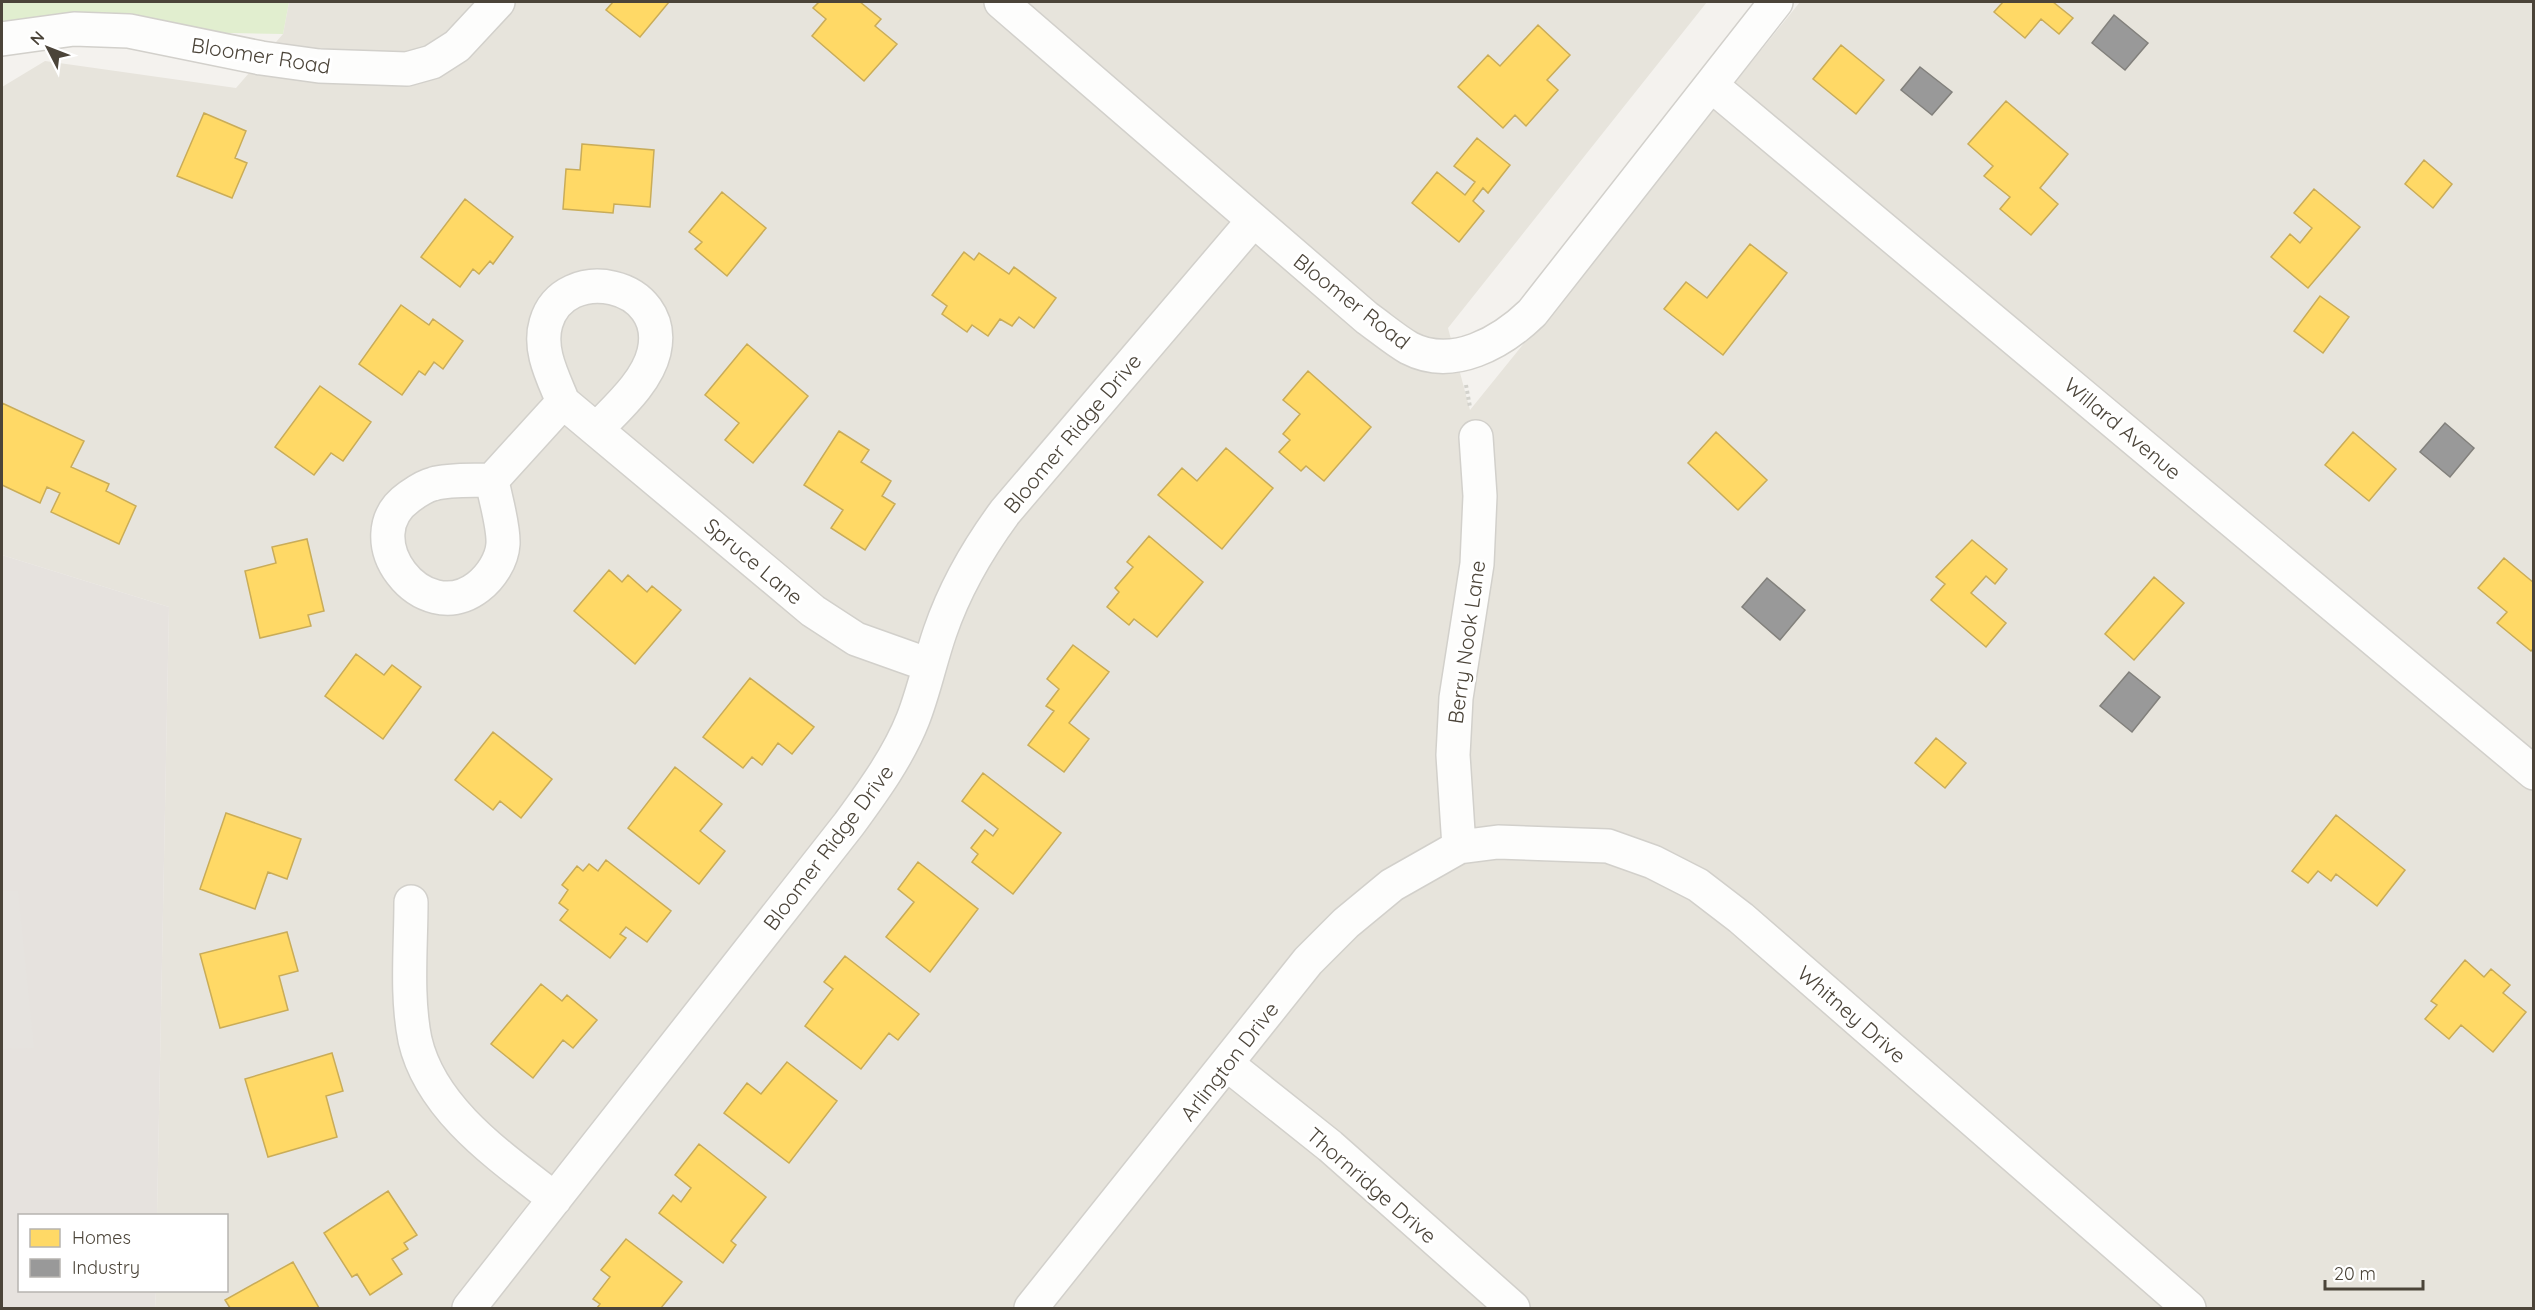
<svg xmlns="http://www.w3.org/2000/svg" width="2535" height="1310" viewBox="0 0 2535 1310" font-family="Quicksand,sans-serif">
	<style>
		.residential { fill: #e7e4dc }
		.industrial { fill: #e6e2de }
		.green { fill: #e1eecf }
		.parking { fill: #e6e3df }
		.homes { fill: #ffd966; stroke: #c9ac58; stroke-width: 1.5 }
		.industry { fill: #999; stroke: #82807c; stroke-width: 1.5 }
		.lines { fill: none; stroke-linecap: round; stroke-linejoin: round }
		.minor-casing { stroke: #d2d0cb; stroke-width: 36 }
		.path { stroke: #d3d2cc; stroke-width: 4; stroke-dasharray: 3 3; stroke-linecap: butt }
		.minor { stroke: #fdfdfc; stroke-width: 33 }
		.labels { text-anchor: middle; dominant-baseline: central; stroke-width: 6; stroke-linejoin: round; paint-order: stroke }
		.street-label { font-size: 21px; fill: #4b4439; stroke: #fff }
	</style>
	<rect width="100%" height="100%" fill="#f4f2ee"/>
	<!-- residential -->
	<path class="residential" d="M 289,2 L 1707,2 L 1448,328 L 1470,410 L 1800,2 L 2533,2 L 2533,1308 L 155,1308 L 156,1291 L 226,1290 L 226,1216 L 157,1215 L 169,607 L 2,555 L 2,87 L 45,61 L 236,88 L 283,34 Z"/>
	<!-- industrial -->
	<path class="industrial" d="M 2,555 L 169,607 L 157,1215 L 20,1216 L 20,1290 L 156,1291 L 155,1308 L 2,1308 Z"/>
	<!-- green -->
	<path class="green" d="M 2,2 L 289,2 L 283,34 L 129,31 L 2,39 Z"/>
	<!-- parking -->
	<path class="parking" d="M 2,891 L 18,891 L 34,1048 L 2,1049 Z"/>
	<!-- homes -->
	<path class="homes" d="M 613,2 L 669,2 L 640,37 L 606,10 Z
		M 819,2 L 860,2 L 881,19 L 875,26 L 897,44 L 864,81 L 812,36 L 826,19 L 813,8 Z
		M 2003,2 L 2053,2 L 2073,18 L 2059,34 L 2041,19 L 2025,38 L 1994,12 Z
		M 1538,25 L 1570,55 L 1547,80 L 1558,90 L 1526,126 L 1515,115 L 1503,128 L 1458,87 L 1488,55 L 1500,66 Z
		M 1841,45 L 1884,80 L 1856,114 L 1813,79 Z
		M 2006,101 L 2068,154 L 2040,188 L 2058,204 L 2031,235 L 2000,209 L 2010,197 L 1984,176 L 1993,166 L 1968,144 Z
		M 204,113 L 246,131 L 235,158 L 247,163 L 232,198 L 177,176 Z
		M 1477,138 L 1510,165 L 1488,193 L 1483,188 L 1473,201 L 1484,211 L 1459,242 L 1412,203 L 1437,172 L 1465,195 L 1475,182 L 1454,166 Z
		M 582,144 L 654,150 L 650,207 L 614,204 L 613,213 L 563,209 L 566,169 L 580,170 Z
		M 2424,160 L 2452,184 L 2433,208 L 2405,184 Z
		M 2314,189 L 2360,227 L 2308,288 L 2271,257 L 2290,234 L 2300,243 L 2312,228 L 2294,213 Z
		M 722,192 L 766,228 L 727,276 L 695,249 L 702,242 L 689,232 Z
		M 465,199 L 513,237 L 493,264 L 490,261 L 479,274 L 473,269 L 460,287 L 421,257 Z
		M 1750,244 L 1787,273 L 1723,355 L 1664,309 L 1686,282 L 1707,298 Z
		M 964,252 L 974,260 L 979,253 L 1009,274 L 1014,267 L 1056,298 L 1034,328 L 1019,317 L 1012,326 L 1000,319 L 988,336 L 972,325 L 967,332 L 942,314 L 947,306 L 932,295 Z
		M 2320,296 L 2349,317 L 2323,353 L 2294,331 Z
		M 401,305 L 429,325 L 433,319 L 463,341 L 443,369 L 434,362 L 425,375 L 419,371 L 402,395 L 359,364 Z
		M 747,344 L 808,396 L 753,463 L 725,440 L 739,423 L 705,395 Z
		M 1308,371 L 1371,427 L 1324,481 L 1306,466 L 1301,471 L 1279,452 L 1290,440 L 1283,434 L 1300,414 L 1283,400 Z
		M 320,386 L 371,422 L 343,461 L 331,453 L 314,475 L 275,447 Z
		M 2,403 L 84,441 L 71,467 L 109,484 L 106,491 L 136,506 L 119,544 L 51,512 L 60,493 L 47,487 L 40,503 L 2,485 Z
		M 839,431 L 869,450 L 861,462 L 891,481 L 882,496 L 895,504 L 865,550 L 831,528 L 843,510 L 804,485 Z
		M 1716,432 L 1767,480 L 1738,510 L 1688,463 Z
		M 2353,432 L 2396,469 L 2369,501 L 2325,465 Z
		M 1226,448 L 1273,488 L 1222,549 L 1158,495 L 1182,468 L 1197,481 Z
		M 1149,536 L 1203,582 L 1157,637 L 1134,619 L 1129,625 L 1107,607 L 1119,592 L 1115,588 L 1133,567 L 1127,562 Z
		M 307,539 L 324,611 L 308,615 L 311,626 L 260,638 L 245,571 L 276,563 L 272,547 Z
		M 1972,540 L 2007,569 L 1995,584 L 1986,576 L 1971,593 L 2006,623 L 1986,647 L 1931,600 L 1945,584 L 1936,577 Z
		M 2504,558 L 2534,583 L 2534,648 L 2531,651 L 2497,623 L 2507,612 L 2478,588 Z
		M 609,570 L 622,582 L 628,575 L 647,592 L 652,586 L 681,610 L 635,664 L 574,611 Z
		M 2154,577 L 2184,603 L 2134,660 L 2105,634 Z
		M 1073,645 L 1109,672 L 1069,723 L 1089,739 L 1064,772 L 1028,745 L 1054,711 L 1046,706 L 1059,689 L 1047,679 Z
		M 356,654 L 384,675 L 392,665 L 421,687 L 383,739 L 325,696 Z
		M 750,678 L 814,727 L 792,754 L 778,743 L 762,765 L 752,757 L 743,768 L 703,737 Z
		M 493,732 L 552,779 L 521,818 L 500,801 L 493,810 L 455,780 Z
		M 1936,738 L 1966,763 L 1945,788 L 1915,763 Z
		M 675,767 L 722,804 L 700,831 L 725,851 L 699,884 L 628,828 Z
		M 983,773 L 1061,833 L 1013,894 L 972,862 L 978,854 L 971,848 L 985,830 L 993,836 L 998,829 L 962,801 Z
		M 226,813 L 301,839 L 287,879 L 268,872 L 255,909 L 200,889 Z
		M 2336,815 L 2405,870 L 2377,906 L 2336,874 L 2331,881 L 2318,871 L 2308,883 L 2292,871 Z
		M 606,860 L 671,911 L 647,942 L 626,927 L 620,934 L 626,938 L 610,958 L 560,920 L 568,910 L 559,903 L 568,890 L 562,885 L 577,866 L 583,871 L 589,864 L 598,871 Z
		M 918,862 L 978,909 L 930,972 L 886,937 L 914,902 L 898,889 Z
		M 287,932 L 298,971 L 279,976 L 288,1010 L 220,1028 L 200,954 Z
		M 845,956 L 919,1014 L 898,1040 L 889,1033 L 861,1069 L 805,1026 L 833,989 L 824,982 Z
		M 2465,960 L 2484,977 L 2491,969 L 2510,985 L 2503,993 L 2526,1012 L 2493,1052 L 2461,1025 L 2449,1039 L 2425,1019 L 2437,1005 L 2431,1001 Z
		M 541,984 L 562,1001 L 567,995 L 597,1020 L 573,1048 L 563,1040 L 533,1078 L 491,1044 Z
		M 332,1053 L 343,1091 L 326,1096 L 337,1137 L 268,1157 L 245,1079 Z
		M 787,1062 L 837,1101 L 789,1163 L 724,1113 L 747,1083 L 761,1094 Z
		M 699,1144 L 766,1197 L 731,1241 L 736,1245 L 723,1263 L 659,1213 L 673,1195 L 681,1202 L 691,1188 L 675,1175 Z
		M 388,1191 L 417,1235 L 404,1243 L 408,1249 L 392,1259 L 402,1274 L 370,1295 L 357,1274 L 352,1277 L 324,1233 Z
		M 626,1239 L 682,1282 L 661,1308 L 597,1308 L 600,1304 L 593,1299 L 610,1277 L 601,1270 Z
		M 293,1262 L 319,1308 L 230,1308 L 225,1300 Z"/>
	<!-- industry -->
	<path class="industry" d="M 2114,15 L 2148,43 L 2125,70 L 2092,43 Z
		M 1920,67 L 1952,92 L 1932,115 L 1901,90 Z
		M 2445,423 L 2474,448 L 2450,477 L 2420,452 Z
		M 1767,578 L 1805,610 L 1780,640 L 1742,607 Z
		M 2129,672 L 2160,697 L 2132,732 L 2100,706 Z"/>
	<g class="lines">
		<defs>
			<path id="minor" d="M 1001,2 L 1367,318 C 1381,328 1395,340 1409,348 C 1453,371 1502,342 1532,313 L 1776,2
				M 2,39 L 74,29 L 129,31 L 261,58 L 319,66 L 407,69 L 432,62 L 457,46 L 498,2
				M 1711,85 L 2534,773
				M 597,429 C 617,408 647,382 654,352 C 670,282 564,261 546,323 C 538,350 553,377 563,402 L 813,611 L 856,639 L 929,665
				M 492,480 C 495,498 504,526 503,544 C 502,560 491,577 478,587 C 422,630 352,537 409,497 C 416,492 424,486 433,484 C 451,479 474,481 492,480 L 563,402
				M 1459,847 L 1453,755 L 1456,698 L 1477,564 L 1480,496 L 1476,437
				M 411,902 C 411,947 406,996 415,1040 C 431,1110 501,1157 555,1199
				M 1227,1064 L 1330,1146 L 1513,1308
				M 469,1308 L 849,824 C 873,791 898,757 913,719 C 924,691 930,661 940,632 C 955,588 977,550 1005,512 L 1253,221
				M 1031,1308 L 1308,961 L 1346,923 L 1392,885 L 1459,847 L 1498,842 L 1608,846 L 1653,862 L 1698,885 L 1741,918 L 2189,1308"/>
		</defs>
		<!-- minor casing -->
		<use href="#minor" class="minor-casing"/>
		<!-- path -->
		<path class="path" d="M 1466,385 L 1470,407"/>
		<!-- minor -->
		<use href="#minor" class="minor"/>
	</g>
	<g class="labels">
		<!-- street labels -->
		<g class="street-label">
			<text transform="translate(261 55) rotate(9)">Bloomer Road</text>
			<text transform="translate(1352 301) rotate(38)">Bloomer Road</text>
			<text transform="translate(2123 428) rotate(40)">Willard Avenue</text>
			<text transform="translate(1072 433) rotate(-50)">Bloomer Ridge Drive</text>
			<text transform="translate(754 561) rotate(40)">Spruce Lane</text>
			<text transform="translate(1466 642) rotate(-82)">Berry Nook Lane</text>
			<text transform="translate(828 847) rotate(-53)">Bloomer Ridge Drive</text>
			<text transform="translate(1852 1014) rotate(41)">Whitney Drive</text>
			<text transform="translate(1229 1061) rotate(-52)">Arlington Drive</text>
			<text transform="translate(1372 1185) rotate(41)">Thornridge Drive</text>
		</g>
	</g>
	<!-- border -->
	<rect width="2535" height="1310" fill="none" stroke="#4b4439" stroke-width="6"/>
	<!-- legend -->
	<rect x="18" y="1214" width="210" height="78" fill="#ffffff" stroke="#b7b4b0" stroke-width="1.5"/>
	<rect x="30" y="1229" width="30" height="18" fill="#ffd966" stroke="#b7b4b0" stroke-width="1.5"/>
	<text x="72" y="1244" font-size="18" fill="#4b4439">Homes</text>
	<rect x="30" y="1259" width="30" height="18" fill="#999999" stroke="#b7b4b0" stroke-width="1.5"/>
	<text x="72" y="1274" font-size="18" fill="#4b4439">Industry</text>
	<!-- north arrow -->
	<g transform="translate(48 48) rotate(312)" stroke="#ffffff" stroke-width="4.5" paint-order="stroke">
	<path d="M0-4.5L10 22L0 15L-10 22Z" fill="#4b4439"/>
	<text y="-9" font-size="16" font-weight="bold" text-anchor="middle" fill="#4b4439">N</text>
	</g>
	<!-- scale -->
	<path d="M2325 1280v9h98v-9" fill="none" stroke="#4b4439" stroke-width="3"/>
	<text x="2334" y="1280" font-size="18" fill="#4b4439" stroke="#ffffff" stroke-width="4.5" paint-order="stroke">20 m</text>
</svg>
